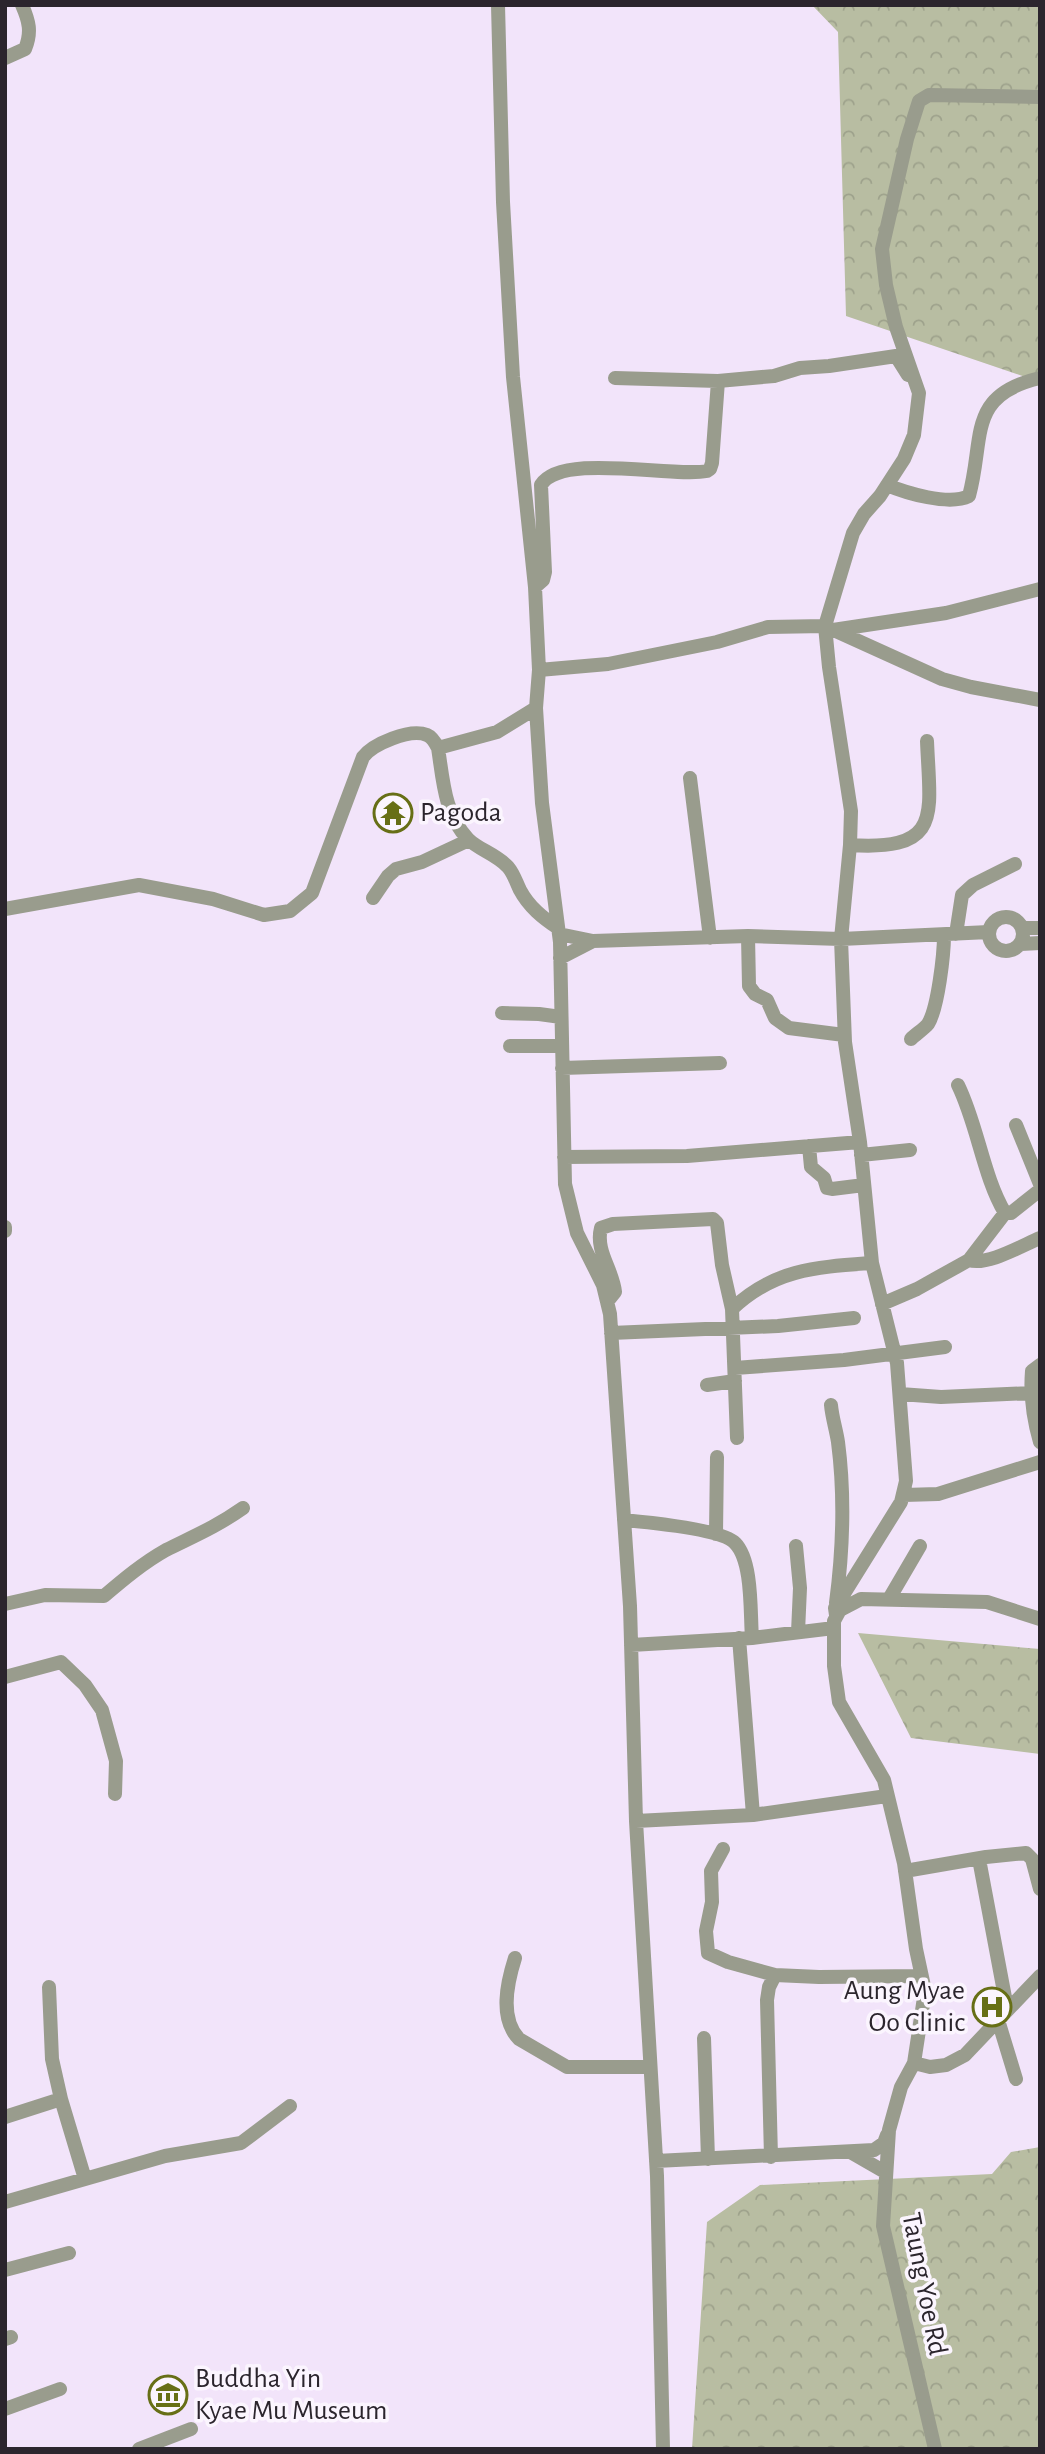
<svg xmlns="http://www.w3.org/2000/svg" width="1045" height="2454" viewBox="0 0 1045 2454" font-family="'Alegreya Sans',sans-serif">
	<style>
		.forest { fill: url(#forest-crowns) }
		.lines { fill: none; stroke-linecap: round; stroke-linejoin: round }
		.minor { stroke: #999c8d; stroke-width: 14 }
		.labels { text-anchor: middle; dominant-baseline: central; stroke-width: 7; stroke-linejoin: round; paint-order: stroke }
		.poi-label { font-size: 28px; fill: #2b252d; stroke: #fbf5fe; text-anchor: start }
		.street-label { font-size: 28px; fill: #2b252d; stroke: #fbf5fe }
	</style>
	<defs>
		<pattern id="forest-crowns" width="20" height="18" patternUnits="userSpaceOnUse" patternTransform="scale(1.75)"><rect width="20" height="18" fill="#b8bda2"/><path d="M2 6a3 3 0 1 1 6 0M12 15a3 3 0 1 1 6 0" fill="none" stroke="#9ea28c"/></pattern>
	</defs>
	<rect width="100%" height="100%" fill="#f2e4fa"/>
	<!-- forest -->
	<path class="forest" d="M 812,5 L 1040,5 L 1040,382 L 846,316 L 838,32 Z
		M 858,1633 L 1040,1649 L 1040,1754 L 911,1738 Z
		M 1040,2147 L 1040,2449 L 692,2449 L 707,2222 L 760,2185 L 992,2174 L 1011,2152 Z"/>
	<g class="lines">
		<!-- minor -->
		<path class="minor" d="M 498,5 L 503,202 L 513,377 L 535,587 L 539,670 L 536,708 L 542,803 L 560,942 L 565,1184 L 577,1233 L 603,1285 L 610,1314 L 630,1606 L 636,1821 L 657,2176 L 663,2449
			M 5,58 L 25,49 C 32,32 29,21 22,5
			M 615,378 L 718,381
			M 887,485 C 906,493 949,506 969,496 C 985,438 966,395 1040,378
			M 535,587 L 543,580 L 545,572 L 541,485 C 561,452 673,478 707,471 L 710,469 L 712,463 L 718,381 L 774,376 L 800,368 L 829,366 L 896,356 L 908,375
			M 833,630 L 946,613 L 1040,589
			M 539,670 L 608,664 L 717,642 L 768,627 L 825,626 L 942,679 L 971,687 L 1040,700
			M 438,748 C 443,779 444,814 468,839 C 479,850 496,854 508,867 C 514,874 516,882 520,890 C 529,907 543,918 558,928
			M 690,778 L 710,938
			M 850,845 C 943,851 930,815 927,741
			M 373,898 L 388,876 L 396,869 L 422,862 L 469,840
			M 5,909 L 139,885 L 213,899 L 264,915 L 290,911 L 312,893 L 363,757 C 373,744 410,728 427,735 C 432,737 435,742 438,748 L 497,732 L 536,708
			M989 934a17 17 0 1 1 34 0a17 17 0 1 1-34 0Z
			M 1022,928 L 1040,928
			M 559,934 L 593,941 L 748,936 L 841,939 L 989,932
			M 956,934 L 962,895 L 973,885 L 1015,864
			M 748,936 L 749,986 L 755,994 L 767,1000 L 775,1018 L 789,1028 L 844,1035
			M 1021,944 L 1040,943
			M 560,958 L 593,941
			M 502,1013 L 539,1014 L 561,1017
			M 911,1039 C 916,1034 924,1029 928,1024 C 938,1008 944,954 944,935
			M 510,1046 L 562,1046
			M 562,1068 L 720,1063
			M 958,1085 C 978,1126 983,1176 1005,1213
			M 1016,1125 L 1040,1184
			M 809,1146 L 811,1167 L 824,1178 L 827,1188 L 832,1189 L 864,1185
			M 861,1155 L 910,1150
			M 564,1157 L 687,1156 L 860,1142
			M 5,1227 L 5,1231
			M 969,1260 C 987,1266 1021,1246 1040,1238
			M 607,1302 L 615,1292 C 613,1270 595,1251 601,1228 L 613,1224 L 713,1219 L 717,1223 L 722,1265 L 732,1309 L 737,1438
			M 882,1304 L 917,1289 L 969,1260 L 1005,1213 L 1011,1213 L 1040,1190
			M 732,1309 C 774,1269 817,1267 872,1263
			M 611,1333 L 778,1326 L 854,1318
			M 1040,1365 L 1032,1371 C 1030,1396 1033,1418 1040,1442
			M 735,1368 L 844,1360 L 945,1347
			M 707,1385 L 735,1381
			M 900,1394 L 941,1397 L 1031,1393
			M 831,1405 C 832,1417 836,1429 838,1442 C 845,1496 843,1550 836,1603
			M 904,1495 L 938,1494 L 1040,1462
			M 624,1520 C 645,1522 722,1529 735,1543 C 753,1561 750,1613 752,1638
			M 716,1534 L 717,1457
			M 796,1546 L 800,1588 L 798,1632
			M 889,1599 L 920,1546
			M 5,1604 L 45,1595 L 104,1596 C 124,1579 143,1563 166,1550 C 194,1536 216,1527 243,1508
			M 836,1615 L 835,1608 L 901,1502 L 906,1481 L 897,1363 L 872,1263 L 860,1142 L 845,1042 L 841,939 L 850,845 L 851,811 L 829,667 L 825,626 L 853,533 L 864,514 L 880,496 L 904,459 L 914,435 L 919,393 L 896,327 L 886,285 L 882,249 L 907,139 L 919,101 L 929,95 L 1040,97
			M 739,1638 L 753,1815
			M 631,1645 L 752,1638 L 834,1628
			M 5,1677 L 61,1662 L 85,1685 L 102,1710 L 116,1761 L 115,1794
			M 636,1821 L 753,1815 L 887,1796
			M 723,1849 L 711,1871 L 712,1902 L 706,1931 L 708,1953 L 728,1962 L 775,1975 L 819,1977 L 921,1976
			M 979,1859 L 1007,2008
			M 905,1871 L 986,1857 L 1026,1853 L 1032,1859 L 1040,1889
			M 515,1958 C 507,1983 499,2018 519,2039 L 567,2067 L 650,2067
			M 49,1987 L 52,2059 L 61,2099 L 85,2179
			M 998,2020 L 1016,2079
			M 704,2038 L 708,2159
			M 914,2063 L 930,2067 L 946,2065 L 965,2055 L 1040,1976
			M 5,2117 L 61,2099
			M 852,2153 L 885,2172
			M 771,2157 L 767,2000 L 769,1987 L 775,1975
			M 656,2161 L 874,2150 L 884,2143 L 887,2135
			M 5,2202 L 165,2156 L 241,2143 L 290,2106
			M 5,2270 L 69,2253
			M 5,2339 L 11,2337
			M 5,2409 L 60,2389
			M 139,2449 L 191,2429
			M 935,2449 L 883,2226 L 889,2130 L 901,2087 L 914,2063 L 925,1991 L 916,1949 L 904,1863 L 884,1780 L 839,1702 L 834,1666 L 834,1621 L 840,1610 L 861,1599 L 987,1602 L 1040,1619"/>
	</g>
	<!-- icons -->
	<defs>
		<symbol id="temple-ring" viewBox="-11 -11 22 22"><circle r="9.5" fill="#fbf5fe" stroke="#676f16" stroke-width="1.5"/><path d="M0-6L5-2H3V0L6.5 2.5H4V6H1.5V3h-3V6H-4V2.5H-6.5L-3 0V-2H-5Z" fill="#676f16"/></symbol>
		<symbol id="hospital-ring" viewBox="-11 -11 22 22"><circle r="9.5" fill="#fbf5fe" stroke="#676f16" stroke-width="1.5"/><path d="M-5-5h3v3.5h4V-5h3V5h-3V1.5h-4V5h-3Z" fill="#676f16"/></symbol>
		<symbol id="museum-ring" viewBox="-11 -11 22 22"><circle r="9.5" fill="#fbf5fe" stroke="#676f16" stroke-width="1.5"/><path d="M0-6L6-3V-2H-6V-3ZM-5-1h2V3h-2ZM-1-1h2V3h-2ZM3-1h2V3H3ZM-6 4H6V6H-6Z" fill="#676f16"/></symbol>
	</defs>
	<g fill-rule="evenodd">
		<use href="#temple-ring" x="371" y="791" width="44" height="44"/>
		<use href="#hospital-ring" x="970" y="1985" width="44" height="44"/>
		<use href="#museum-ring" x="146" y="2373" width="44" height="44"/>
	</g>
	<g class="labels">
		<!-- poi labels -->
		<g class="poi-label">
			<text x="420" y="813">Pagoda</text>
			<text x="965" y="1991" text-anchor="end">Aung Myae<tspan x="965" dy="32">Oo Clinic</tspan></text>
			<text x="195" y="2379">Buddha Yin<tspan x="195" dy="32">Kyae Mu Museum</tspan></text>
		</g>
		<!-- street labels -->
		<g class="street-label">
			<text transform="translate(924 2284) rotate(79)">Taung Yoe Rd</text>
		</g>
	</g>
	<!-- border -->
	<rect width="1045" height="2454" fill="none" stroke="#2b252d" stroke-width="14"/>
</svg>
